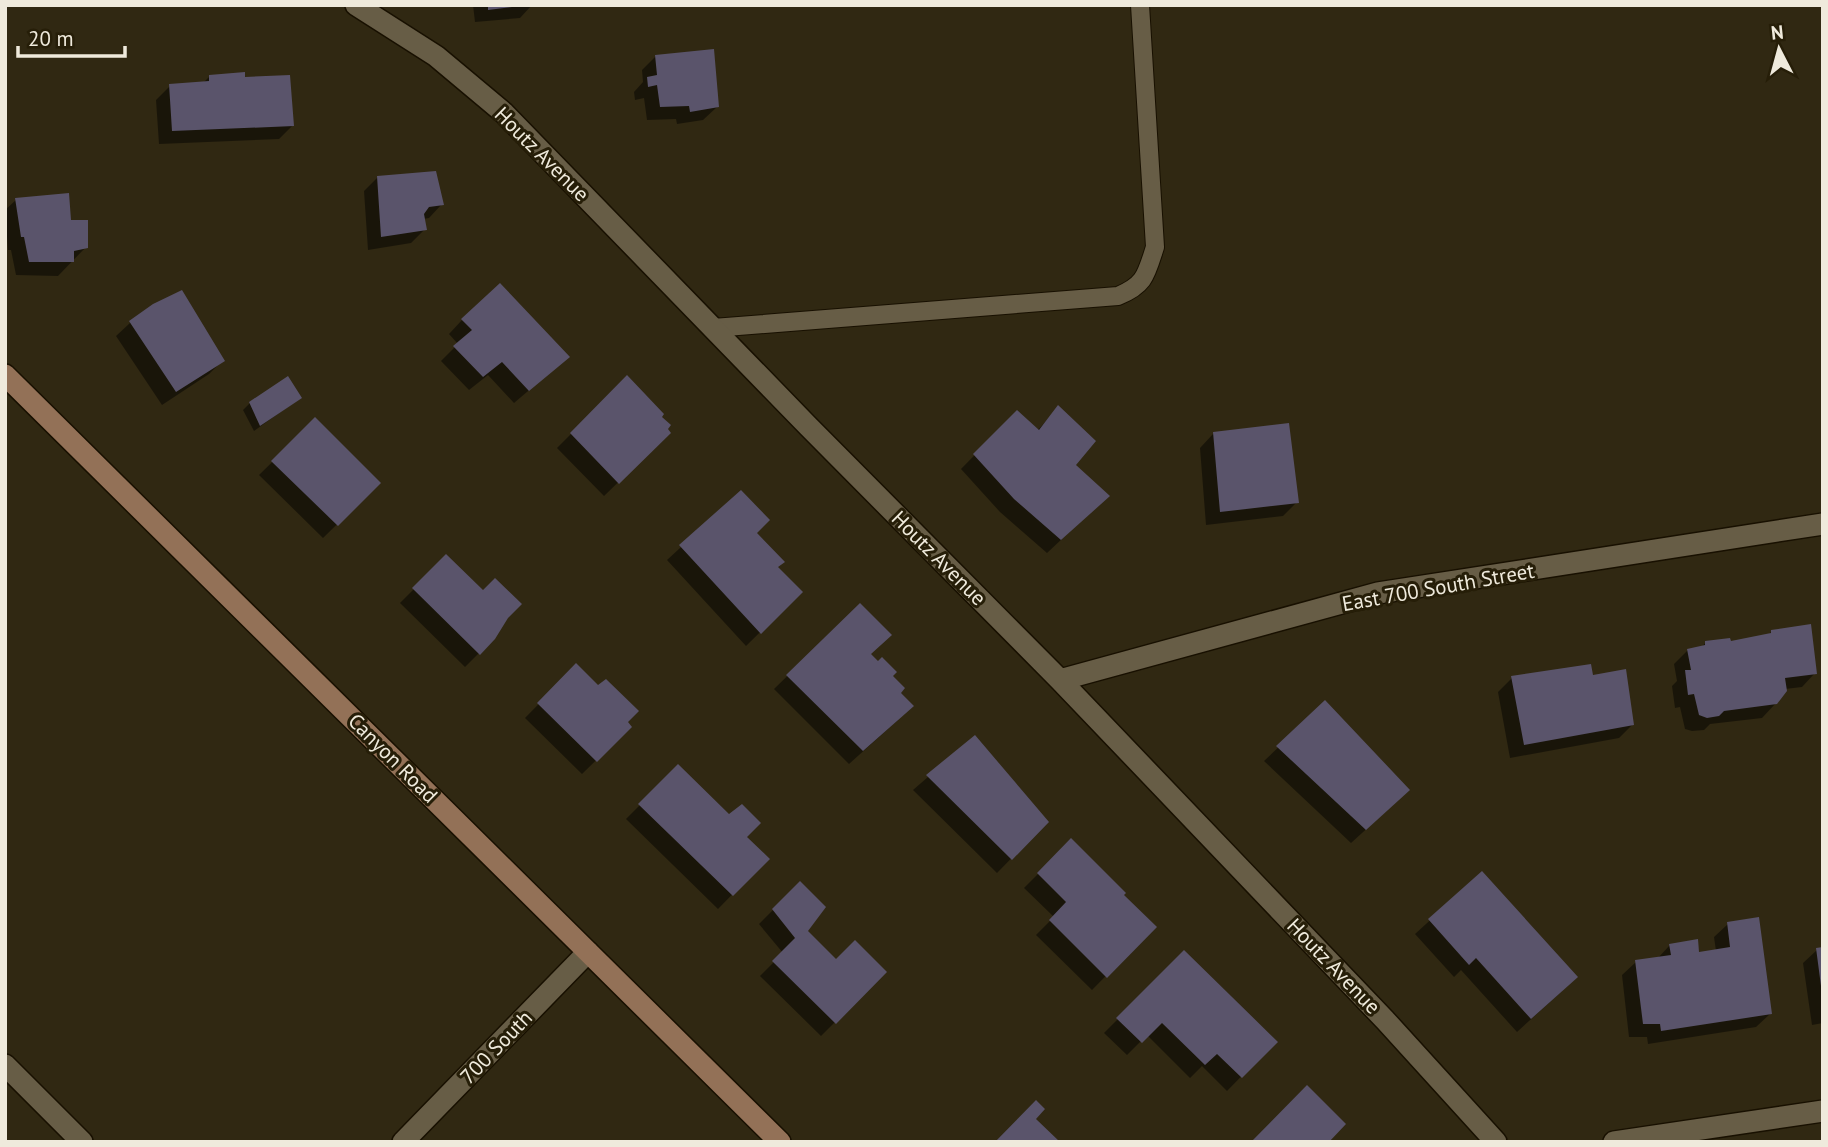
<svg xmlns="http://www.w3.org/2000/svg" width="1828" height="1147" viewBox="0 0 1828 1147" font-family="'PT Sans',sans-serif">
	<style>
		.shadow { fill: #0007 }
		.building { fill: #5a546b }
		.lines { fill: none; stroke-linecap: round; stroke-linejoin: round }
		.lane-casing { stroke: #181000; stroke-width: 20 }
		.street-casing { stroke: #181000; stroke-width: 24 }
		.secondary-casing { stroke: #181000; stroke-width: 24 }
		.lane { stroke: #675d46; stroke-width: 18 }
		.street { stroke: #675d46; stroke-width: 21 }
		.secondary { stroke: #937157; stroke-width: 21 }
		.labels { text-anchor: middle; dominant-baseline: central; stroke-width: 6; stroke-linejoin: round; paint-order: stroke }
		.street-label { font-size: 21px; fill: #efeadc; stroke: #261e08 }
	</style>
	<rect width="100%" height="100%" fill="#302812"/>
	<!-- shadow -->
	<path class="shadow" d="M 473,5 L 532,5 L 520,18 L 475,22 Z
		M 656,56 L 717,107 L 703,120 L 677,124 L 676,119 L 647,120 L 644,98 L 635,100 L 634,92 L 643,82 L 642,70 Z
		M 210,76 L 243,79 L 293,125 L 279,139 L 159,144 L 156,100 L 170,86 L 203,83 Z
		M 378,177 L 442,204 L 429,218 L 423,219 L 425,229 L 411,243 L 368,250 L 364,191 Z
		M 16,200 L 70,221 L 86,247 L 58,276 L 16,275 L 11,250 L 8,250 L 5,210 Z
		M 154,306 L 222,361 L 209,374 L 162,405 L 116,336 L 130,323 Z
		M 462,320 L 568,357 L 514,403 L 488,375 L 469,390 L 441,361 L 458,344 L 449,334 Z
		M 627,378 L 660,418 L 669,433 L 604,496 L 557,448 Z
		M 300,398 L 254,431 L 243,410 L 250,403 Z
		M 1058,408 L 1073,465 L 1094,509 L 1047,553 L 1000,512 L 961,469 L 1017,412 L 1037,431 Z
		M 315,420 L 379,483 L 323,538 L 259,475 Z
		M 1213,434 L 1297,502 L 1283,516 L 1206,525 L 1200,448 Z
		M 741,492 L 755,533 L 777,568 L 801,592 L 746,646 L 667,560 Z
		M 446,557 L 506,617 L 494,638 L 465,667 L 400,603 Z
		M 860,605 L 869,655 L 891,676 L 899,693 L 898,720 L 849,764 L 774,689 Z
		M 1771,632 L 1815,673 L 1802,687 L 1785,689 L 1776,703 L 1762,718 L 1710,724 L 1704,730 L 1692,731 L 1685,729 L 1680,707 L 1675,708 L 1672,686 L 1677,681 L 1674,664 L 1688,650 L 1701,648 L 1706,642 L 1729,643 L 1768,636 Z
		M 576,666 L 630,727 L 582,774 L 525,718 Z
		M 1592,677 L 1633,724 L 1619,738 L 1510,758 L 1498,692 L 1512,678 Z
		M 1325,703 L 1394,804 L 1351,843 L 1264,761 Z
		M 974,737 L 1047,822 L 997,873 L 913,790 Z
		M 678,767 L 767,859 L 718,909 L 626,819 Z
		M 1071,841 L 1154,927 L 1092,990 L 1036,935 L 1054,917 L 1024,888 Z
		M 1482,873 L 1562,991 L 1517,1032 L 1461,970 L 1454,977 L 1415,934 Z
		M 800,883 L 806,931 L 836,961 L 885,972 L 821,1036 L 760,976 L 783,953 L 759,924 Z
		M 1728,924 L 1770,1014 L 1756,1027 L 1648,1044 L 1647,1037 L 1629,1037 L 1622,975 L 1636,962 L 1657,959 L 1670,945 L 1697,954 L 1716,951 L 1714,937 Z
		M 1823,949 L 1823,1023 L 1812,1025 L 1803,963 L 1817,950 Z
		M 1184,953 L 1275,1042 L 1227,1091 L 1202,1066 L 1190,1078 L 1147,1035 L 1127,1055 L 1104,1033 Z"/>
	<!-- building -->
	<path class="building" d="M 488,5 L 512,5 L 512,7 L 488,10 Z
		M 714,49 L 719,107 L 690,112 L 689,106 L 660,107 L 657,85 L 648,87 L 647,77 L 657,75 L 655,55 Z
		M 245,72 L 245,77 L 290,75 L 294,126 L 172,131 L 169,84 L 209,81 L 209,75 Z
		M 436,171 L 444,205 L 429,207 L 424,214 L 427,230 L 381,237 L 377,176 Z
		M 69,193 L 71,220 L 88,220 L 88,248 L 74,251 L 74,262 L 29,262 L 24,237 L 21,237 L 15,198 Z
		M 500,283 L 570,357 L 529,391 L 502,362 L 483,377 L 453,346 L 472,330 L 461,319 Z
		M 182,290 L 225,361 L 176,392 L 129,321 L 153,304 Z
		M 627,375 L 664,414 L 662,417 L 671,425 L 668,429 L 671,433 L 619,484 L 570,433 Z
		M 288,376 L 302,398 L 260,426 L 249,402 Z
		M 1058,405 L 1096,441 L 1076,465 L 1110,496 L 1061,540 L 1014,499 L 973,454 L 1017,410 L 1039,430 Z
		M 315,417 L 381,483 L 338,526 L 271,461 Z
		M 1289,423 L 1299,503 L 1220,512 L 1213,432 Z
		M 741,490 L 770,520 L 757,533 L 785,562 L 778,567 L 803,592 L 761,634 L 679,545 Z
		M 446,554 L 483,590 L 495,578 L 522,604 L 508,618 L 495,639 L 480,655 L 412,588 Z
		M 860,603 L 892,635 L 871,654 L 878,661 L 882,657 L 897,672 L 893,676 L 905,688 L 901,693 L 914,706 L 863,751 L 786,675 Z
		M 1811,624 L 1817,674 L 1785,678 L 1787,691 L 1777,704 L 1724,711 L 1719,716 L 1707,718 L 1699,715 L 1694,694 L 1688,695 L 1685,670 L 1691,670 L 1687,649 L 1705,645 L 1705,641 L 1730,638 L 1731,641 L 1771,633 L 1771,630 Z
		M 576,663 L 598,685 L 606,679 L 639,711 L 628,722 L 632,727 L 597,762 L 537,703 Z
		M 1591,664 L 1593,675 L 1626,669 L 1634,725 L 1524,745 L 1511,676 Z
		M 1325,700 L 1410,790 L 1366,830 L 1276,746 Z
		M 975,735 L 1049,822 L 1012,860 L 926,775 Z
		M 678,764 L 729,814 L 742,804 L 761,823 L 747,837 L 770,859 L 733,896 L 638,804 Z
		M 1071,838 L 1126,893 L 1124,895 L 1157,927 L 1107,978 L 1049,920 L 1066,902 L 1037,873 Z
		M 1482,871 L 1578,977 L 1531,1019 L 1476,958 L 1469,965 L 1428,919 Z
		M 800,881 L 826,907 L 808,931 L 836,959 L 855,940 L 887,972 L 836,1024 L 772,961 L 795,938 L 772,909 Z
		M 1759,917 L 1772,1014 L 1661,1031 L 1660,1024 L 1643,1024 L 1635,960 L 1671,955 L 1669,944 L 1698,939 L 1699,952 L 1730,947 L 1727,922 Z
		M 1823,947 L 1823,986 L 1821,986 L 1816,948 Z
		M 1184,950 L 1278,1042 L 1242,1078 L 1217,1054 L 1205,1065 L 1162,1023 L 1142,1043 L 1116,1018 Z
		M 1307,1085 L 1346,1124 L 1329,1142 L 1251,1142 Z
		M 1036,1100 L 1045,1109 L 1036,1119 L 1060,1142 L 995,1142 Z"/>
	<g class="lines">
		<defs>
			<path id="lane" d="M 713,328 L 1118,296 C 1145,285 1146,275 1155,247 L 1140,5"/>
			<path id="street" d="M 356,5 L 436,56 L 504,113 L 808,426 L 1060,680 L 1385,1020 L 1496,1142
				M 1060,680 L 1378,593 L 1823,524
				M 5,1065 L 82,1142
				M 403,1142 L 588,952
				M 1614,1142 L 1823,1111"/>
			<path id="secondary" d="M 5,375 L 780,1142"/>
		</defs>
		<!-- lane casing -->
		<use href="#lane" class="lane-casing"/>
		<!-- street casing -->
		<use href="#street" class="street-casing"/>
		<!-- secondary casing -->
		<use href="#secondary" class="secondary-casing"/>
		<!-- lane -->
		<use href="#lane" class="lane"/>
		<!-- street -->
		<use href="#street" class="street"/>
		<!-- secondary -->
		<use href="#secondary" class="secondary"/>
	</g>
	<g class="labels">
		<!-- street labels -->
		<g class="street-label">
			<text transform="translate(542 154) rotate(45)">Houtz Avenue</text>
			<text transform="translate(939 558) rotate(45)">Houtz Avenue</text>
			<text transform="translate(1438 587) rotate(-10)">East 700 South Street</text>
			<text transform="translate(393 758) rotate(45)">Canyon Road</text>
			<text transform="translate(1334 966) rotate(46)">Houtz Avenue</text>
			<text transform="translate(496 1047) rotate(-46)">700 South</text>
		</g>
	</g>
	<!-- border -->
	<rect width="1828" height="1147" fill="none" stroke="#efeadc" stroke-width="14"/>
	<!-- north arrow -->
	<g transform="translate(1779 49) rotate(354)" stroke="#261e08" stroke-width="5" paint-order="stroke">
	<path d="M0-5L12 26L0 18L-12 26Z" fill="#efeadc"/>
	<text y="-10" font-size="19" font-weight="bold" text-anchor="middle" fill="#efeadc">N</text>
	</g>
	<!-- scale -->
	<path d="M18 46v10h107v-10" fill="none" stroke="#efeadc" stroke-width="3.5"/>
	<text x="28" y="46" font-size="21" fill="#efeadc" stroke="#261e08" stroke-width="5" paint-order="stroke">20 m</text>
</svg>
